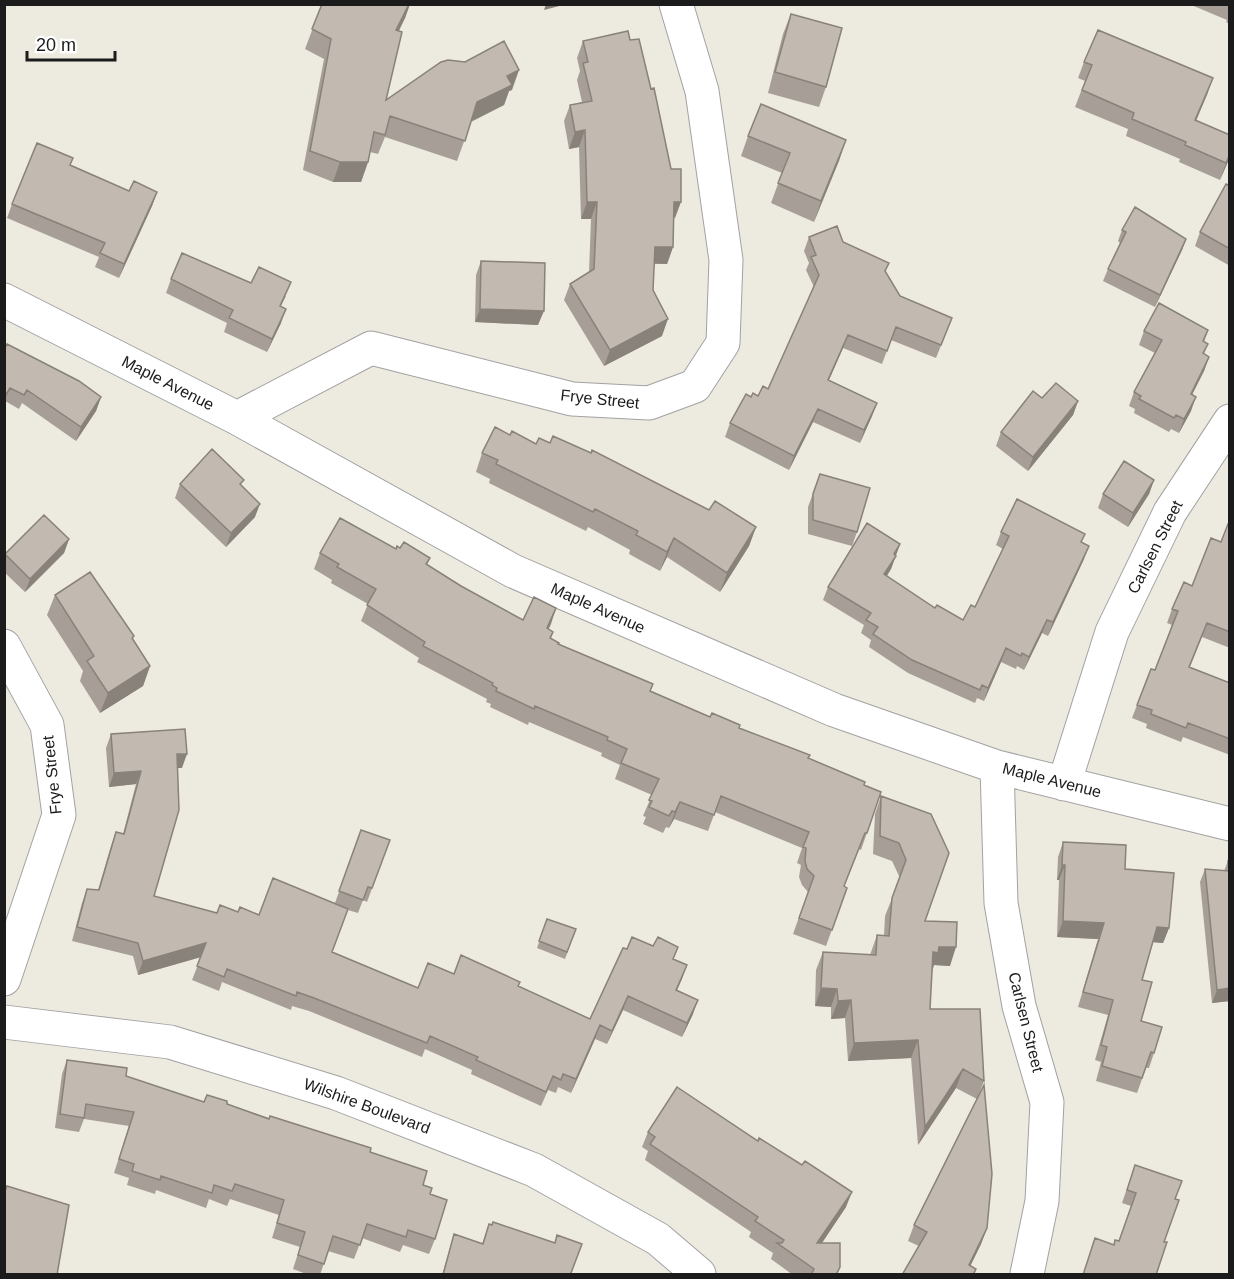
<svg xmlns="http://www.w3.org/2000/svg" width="1234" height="1279" viewBox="0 0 1234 1279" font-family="Helvetica,sans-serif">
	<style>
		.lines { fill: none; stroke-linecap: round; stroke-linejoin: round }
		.minor-casing { stroke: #a2a2a2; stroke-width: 35 }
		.minor { stroke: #fff; stroke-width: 33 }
		.wall { fill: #a79f97 }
		.shaded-wall { fill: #88827b }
		.building { fill: #c2b9b0; stroke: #88827b; stroke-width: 1.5 }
		.labels { text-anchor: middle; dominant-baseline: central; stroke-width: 4.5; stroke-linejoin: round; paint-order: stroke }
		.street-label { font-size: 16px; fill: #1b1b1b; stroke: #fff }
	</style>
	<rect width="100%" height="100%" fill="#edeae0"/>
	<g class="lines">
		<defs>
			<path id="minor" d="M 4,300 L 237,418 L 513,571 L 834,710 L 997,767 L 1230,824
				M 237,418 L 371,348 L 572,399 L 649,403 L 695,386 L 723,343 L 726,260 L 702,91 L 676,4
				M 4,646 L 47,725 L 59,815 L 4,979
				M 997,767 L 1001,903 L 1019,1006 L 1047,1102 L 1042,1201 L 1027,1274
				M 1064,784 L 1112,632 L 1170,512 L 1230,421
				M 4,1022 L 170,1042 L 336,1093 L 534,1170 L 658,1239 L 699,1274"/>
		</defs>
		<!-- minor casing -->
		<use href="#minor" class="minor-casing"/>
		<!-- minor -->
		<use href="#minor" class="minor"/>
	</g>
	<!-- wall -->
	<path class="wall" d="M 322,4 L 410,4 L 405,18 L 399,31 L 386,100 L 512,90 L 509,91 L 504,105 L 471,122 L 457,161 L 385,137 L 378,154 L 370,152 L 368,162 L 361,182 L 333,182 L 303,170 L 324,59 L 305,49 Z
		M 1189,4 L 1230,4 L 1230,24 L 1226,22 L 1227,20 Z
		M 791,14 L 826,87 L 819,107 L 768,93 L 783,34 Z
		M 583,41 L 675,218 L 674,218 L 673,247 L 667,264 L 654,264 L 653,290 L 662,336 L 604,366 L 564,300 L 570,284 L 589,273 L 591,219 L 581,219 L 579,147 L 569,149 L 564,121 L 570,105 L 582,102 L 577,80 L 580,71 L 577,58 Z
		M 1084,62 L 1213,78 L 1196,121 L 1230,135 L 1230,157 L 1220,180 L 1179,162 L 1180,159 L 1126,136 L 1128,129 L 1075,107 L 1085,81 L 1078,78 Z
		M 748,136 L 846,140 L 814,222 L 771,203 L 782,173 L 741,156 Z
		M 70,165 L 129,191 L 157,192 L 152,206 L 119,278 L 95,267 L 99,257 L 7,218 L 12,204 Z
		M 1230,186 L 1230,266 L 1195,246 L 1200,232 Z
		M 1122,230 L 1186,239 L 1182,250 L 1155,307 L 1103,281 L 1108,269 L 1120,243 L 1118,241 Z
		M 809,237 L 843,242 L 886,272 L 900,296 L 952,318 L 936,358 L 891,340 L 882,364 L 843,348 L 829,380 L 877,403 L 872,416 L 860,443 L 813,422 L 789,470 L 725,437 L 730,423 L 751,397 L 758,396 L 768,389 L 814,287 L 806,270 L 809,263 L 804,251 Z
		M 481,261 L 538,325 L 475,322 L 476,275 Z
		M 171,279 L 251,283 L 286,296 L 281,306 L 281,323 L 267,352 L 224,332 L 227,323 L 166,293 Z
		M 1208,330 L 1204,342 L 1208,344 L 1204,354 L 1209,357 L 1204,371 L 1192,394 L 1191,411 L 1179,433 L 1171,429 L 1169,432 L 1134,413 L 1135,409 L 1129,406 L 1134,392 L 1155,353 L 1139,345 L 1144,331 Z
		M 4,349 L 101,397 L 96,411 L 76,441 L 22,403 L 19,409 L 5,401 L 4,402 Z
		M 1042,398 L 1078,401 L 1073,415 L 1028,471 L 996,446 L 1001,432 Z
		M 510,435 L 536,444 L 550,443 L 709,510 L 756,527 L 749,546 L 720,592 L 667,557 L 660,571 L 629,554 L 630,550 L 588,527 L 586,531 L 489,483 L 490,479 L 476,472 L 482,453 Z
		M 820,474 L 857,532 L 852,546 L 808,534 L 808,507 Z
		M 1154,480 L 1149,494 L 1128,527 L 1098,508 L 1103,494 Z
		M 180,484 L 242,486 L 255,517 L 226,547 L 175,498 Z
		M 1230,525 L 1230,648 L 1202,637 L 1190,667 L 1230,683 L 1230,755 L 1183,737 L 1181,742 L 1146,728 L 1147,724 L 1132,718 L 1151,669 L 1155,670 L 1172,625 L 1167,623 L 1172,609 L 1192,586 L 1221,542 Z
		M 1001,532 L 1082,542 L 1084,559 L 1048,636 L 1042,633 L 1024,670 L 1017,666 L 1016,669 L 1001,662 L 984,701 L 977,698 L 975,703 L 908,673 L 869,647 L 871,640 L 861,633 L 864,625 L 823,600 L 828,587 L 900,544 L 891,569 L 887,576 L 935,608 L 963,620 L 975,607 L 1003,549 L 996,545 Z
		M 69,539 L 64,553 L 25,592 L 4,572 L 5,554 Z
		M 400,548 L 430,558 L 427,565 L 461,586 L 523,620 L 556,608 L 548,629 L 553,632 L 551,639 L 558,644 L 653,684 L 650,692 L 710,717 L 739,728 L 808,758 L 864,786 L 881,792 L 861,850 L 859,849 L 844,887 L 847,888 L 826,946 L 793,934 L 808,892 L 802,885 L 799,877 L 801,865 L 797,863 L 802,848 L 715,812 L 708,831 L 674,819 L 669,828 L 666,827 L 663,833 L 643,824 L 646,817 L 643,816 L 652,795 L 615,779 L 620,765 L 601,756 L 602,753 L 529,722 L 528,725 L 490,707 L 491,704 L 486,702 L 487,699 L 417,662 L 419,658 L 361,621 L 368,604 L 331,583 L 332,580 L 314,569 L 320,553 L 396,549 Z
		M 55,595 L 134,636 L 133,639 L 150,666 L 143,686 L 100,713 L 80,681 L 83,671 L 47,615 Z
		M 111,734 L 182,768 L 177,768 L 154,896 L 217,913 L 238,912 L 259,915 L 335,903 L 361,830 L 390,840 L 367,902 L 363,900 L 358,913 L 348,910 L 332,952 L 418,988 L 454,974 L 518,986 L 590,1019 L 674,959 L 687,965 L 677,990 L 693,1014 L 682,1037 L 623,1010 L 607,1044 L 595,1039 L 571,1093 L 558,1087 L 556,1093 L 548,1090 L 541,1106 L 471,1074 L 472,1070 L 425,1049 L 422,1057 L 309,1011 L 292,1006 L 291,1010 L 222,982 L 219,991 L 192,980 L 201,957 L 138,975 L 133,956 L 72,941 L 82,903 L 87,889 L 98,890 L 111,846 L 116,832 L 123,834 L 136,784 L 109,787 L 106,748 Z
		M 881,796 L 931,814 L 925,921 L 950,966 L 934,965 L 932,971 L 930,1009 L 984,1081 L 977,1099 L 987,1228 L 981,1244 L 970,1266 L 919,1246 L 908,1241 L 914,1225 L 977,1099 L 956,1088 L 918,1145 L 911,1058 L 848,1061 L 845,1018 L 831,1019 L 831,1007 L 815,1006 L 816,970 L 823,952 L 870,955 L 877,935 L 884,936 L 885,916 L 900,878 L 892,861 L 873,854 L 875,814 Z
		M 1063,842 L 1125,869 L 1169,928 L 1163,943 L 1153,942 L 1142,980 L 1141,1021 L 1154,1053 L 1149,1068 L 1146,1068 L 1137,1093 L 1096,1081 L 1101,1062 L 1095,1060 L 1108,1015 L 1078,1007 L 1098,939 L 1057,937 L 1059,880 L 1057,880 L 1058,857 Z
		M 1230,860 L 1230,1001 L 1212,1003 L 1200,882 L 1205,869 L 1224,871 L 1228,861 Z
		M 547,919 L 576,929 L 565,959 L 537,948 Z
		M 67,1060 L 126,1076 L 204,1102 L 227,1104 L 370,1152 L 423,1185 L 430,1194 L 435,1239 L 429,1254 L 403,1245 L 400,1252 L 362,1238 L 354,1259 L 328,1251 L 320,1275 L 309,1275 L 293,1269 L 300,1247 L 272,1238 L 279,1215 L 230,1199 L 227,1206 L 209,1199 L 206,1208 L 156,1190 L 155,1194 L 127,1185 L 129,1178 L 114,1173 L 129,1126 L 84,1119 L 79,1132 L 55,1128 L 62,1074 Z
		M 648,1132 L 846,1207 L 822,1243 L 837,1275 L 793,1275 L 771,1259 L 773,1253 L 749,1237 L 751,1232 L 645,1160 L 648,1151 L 642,1147 Z
		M 1135,1165 L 1175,1199 L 1164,1242 L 1113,1245 L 1119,1241 L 1131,1206 L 1122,1203 Z
		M 489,1224 L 571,1273 L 575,1275 L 442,1275 L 454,1234 L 482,1244 Z"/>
	<!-- shaded-wall -->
	<path class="shaded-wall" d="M 409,4 L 410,4 L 405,18 L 389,49 L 396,30 Z
		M 546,4 L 567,4 L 544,10 Z
		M 519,70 L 512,90 L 509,91 L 504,105 L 470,122 L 477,102 L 507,76 Z
		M 1213,78 L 1207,95 L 1189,137 L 1195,120 Z
		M 585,130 L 579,147 L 569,149 L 575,132 Z
		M 846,140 L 839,161 L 814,222 L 821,201 Z
		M 1230,154 L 1230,157 L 1220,180 L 1226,163 Z
		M 340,162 L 368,162 L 361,182 L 333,182 Z
		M 157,192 L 152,206 L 119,278 L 124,264 Z
		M 587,202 L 597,202 L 591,219 L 581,219 Z
		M 674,202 L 681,202 L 675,218 L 668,218 Z
		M 1186,239 L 1182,250 L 1155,307 L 1160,295 Z
		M 655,247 L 673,247 L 667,264 L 648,263 Z
		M 286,309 L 281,323 L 267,352 L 272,339 Z
		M 480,309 L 544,311 L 538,325 L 475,322 Z
		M 668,319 L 662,336 L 604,366 L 610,350 Z
		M 848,335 L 843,348 L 823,393 L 828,380 Z
		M 1209,357 L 1204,371 L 1186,407 L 1191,394 Z
		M 101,397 L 96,411 L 76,441 L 81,427 Z
		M 1196,397 L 1191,411 L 1179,433 L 1184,419 Z
		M 1078,401 L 1073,415 L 1028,471 L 1033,457 Z
		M 877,403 L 872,416 L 860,443 L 864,430 Z
		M 818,409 L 813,422 L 789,470 L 794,456 Z
		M 1154,480 L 1149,494 L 1128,527 L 1133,513 Z
		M 260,504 L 255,517 L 226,547 L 231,533 Z
		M 756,527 L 749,546 L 720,592 L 727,573 Z
		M 674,538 L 667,557 L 660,571 L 667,552 Z
		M 69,539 L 64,553 L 25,592 L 30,579 Z
		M 900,544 L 891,569 L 879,587 L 884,574 Z
		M 1089,546 L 1084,559 L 1048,636 L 1053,622 Z
		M 556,608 L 551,624 L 541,645 L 547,628 Z
		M 1047,620 L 1042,633 L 1024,670 L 1029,657 Z
		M 1006,648 L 1001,662 L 984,701 L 988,688 Z
		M 150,666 L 143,686 L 100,713 L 108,693 Z
		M 177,754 L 187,754 L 182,768 L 172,768 Z
		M 141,771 L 136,784 L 109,787 L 114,773 Z
		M 680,802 L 674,819 L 669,828 L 675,812 Z
		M 1062,865 L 1065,865 L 1059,880 L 1057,880 Z
		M 1063,921 L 1104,923 L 1098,939 L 1057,937 Z
		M 1157,927 L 1169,928 L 1163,943 L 1151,942 Z
		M 206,943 L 201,957 L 138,975 L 143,961 Z
		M 939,947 L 956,947 L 950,966 L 934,965 L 932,971 L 933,952 Z
		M 687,965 L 682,979 L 671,1004 L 676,990 Z
		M 821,988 L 837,989 L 831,1007 L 815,1006 Z
		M 1230,988 L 1230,1001 L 1212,1003 L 1217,990 Z
		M 628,996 L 623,1010 L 607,1044 L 612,1031 Z
		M 698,1000 L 693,1014 L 682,1037 L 687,1023 Z
		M 851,1000 L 845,1018 L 831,1019 L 838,1001 Z
		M 600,1025 L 595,1039 L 571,1093 L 576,1079 Z
		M 918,1040 L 911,1058 L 848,1061 L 854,1043 Z
		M 963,1069 L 956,1088 L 918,1145 L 925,1127 Z
		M 852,1192 L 846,1207 L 811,1259 L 817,1243 Z
		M 987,1228 L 981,1244 L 966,1275 L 969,1265 Z"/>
	<!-- building -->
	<path class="building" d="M 322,4 L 409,4 L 396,30 L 402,32 L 386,100 L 441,62 L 448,60 L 465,62 L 504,41 L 519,70 L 507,76 L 512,85 L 477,102 L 465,141 L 390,116 L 385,135 L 374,132 L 368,162 L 340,162 L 310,151 L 331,39 L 312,29 Z
		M 791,14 L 842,28 L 826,87 L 775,72 Z
		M 1098,30 L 1213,78 L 1195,120 L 1230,135 L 1230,154 L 1226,163 L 1185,145 L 1186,142 L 1132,119 L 1134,113 L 1082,90 L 1092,65 L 1084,62 Z
		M 628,31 L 630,40 L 639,39 L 651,89 L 654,88 L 671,169 L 681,169 L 681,202 L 674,202 L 673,247 L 655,247 L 653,290 L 668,319 L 610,350 L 570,284 L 594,269 L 597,202 L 587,202 L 585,130 L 575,132 L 570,105 L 592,101 L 583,63 L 588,62 L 583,41 Z
		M 761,104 L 846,140 L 821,201 L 778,183 L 790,153 L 748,136 Z
		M 37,143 L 73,158 L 70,165 L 129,191 L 134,181 L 157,192 L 124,264 L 100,253 L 105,243 L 12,204 Z
		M 1226,184 L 1230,186 L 1230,249 L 1200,232 Z
		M 1135,207 L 1186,239 L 1160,295 L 1108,269 L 1126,232 L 1122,230 Z
		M 837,226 L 843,242 L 889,263 L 885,271 L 900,296 L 952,318 L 941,345 L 896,327 L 887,351 L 848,335 L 828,380 L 877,403 L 864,430 L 818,409 L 794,456 L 730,423 L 746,394 L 751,397 L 753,393 L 758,396 L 763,386 L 768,389 L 819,275 L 811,257 L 816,255 L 809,237 Z
		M 182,253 L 251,283 L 259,267 L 291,282 L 280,306 L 286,309 L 272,339 L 229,318 L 233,310 L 171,279 Z
		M 481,261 L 545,263 L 544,311 L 480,309 Z
		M 1159,303 L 1208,330 L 1203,341 L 1208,344 L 1203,353 L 1209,357 L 1191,394 L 1196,397 L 1184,419 L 1176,415 L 1174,418 L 1139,399 L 1141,396 L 1134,392 L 1162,340 L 1144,331 Z
		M 7,344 L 79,381 L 101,397 L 81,427 L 27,390 L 24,395 L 10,388 L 4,398 L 4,349 Z
		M 1056,383 L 1078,401 L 1033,457 L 1001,432 L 1033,391 L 1042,398 Z
		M 495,427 L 510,435 L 512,431 L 536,444 L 539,438 L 550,443 L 553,436 L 591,453 L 592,450 L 709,510 L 715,501 L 756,527 L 727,573 L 674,538 L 667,552 L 636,535 L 638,531 L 595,509 L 593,512 L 496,464 L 498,460 L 482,453 Z
		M 212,449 L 244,480 L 240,484 L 260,504 L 231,533 L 180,484 Z
		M 1124,461 L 1154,480 L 1133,513 L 1103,494 Z
		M 820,474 L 870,488 L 857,532 L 813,520 L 813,494 Z
		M 1017,499 L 1085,534 L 1081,542 L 1089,546 L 1053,622 L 1047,620 L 1029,657 L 1022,653 L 1021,656 L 1006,648 L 988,688 L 982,685 L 980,690 L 912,660 L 873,634 L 878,627 L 866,620 L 871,613 L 828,587 L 867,523 L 900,544 L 894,554 L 896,556 L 884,574 L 935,608 L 937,605 L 963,620 L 971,605 L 975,607 L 1009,536 L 1001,532 Z
		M 44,515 L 69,539 L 30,579 L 5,554 Z
		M 340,518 L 396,549 L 397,546 L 400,548 L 404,542 L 430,558 L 426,564 L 461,586 L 523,620 L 534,597 L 556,608 L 547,628 L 553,632 L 550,638 L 559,643 L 558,644 L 653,684 L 650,691 L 710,717 L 712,713 L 740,725 L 739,728 L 810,755 L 808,758 L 865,782 L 864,785 L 881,792 L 867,833 L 865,833 L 844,886 L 847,888 L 832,930 L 799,918 L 814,876 L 807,869 L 805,861 L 806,848 L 803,847 L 809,832 L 721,796 L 714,815 L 680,802 L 675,812 L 672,811 L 669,816 L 649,807 L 652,801 L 649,800 L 659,779 L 621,763 L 627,749 L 607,740 L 608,737 L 535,706 L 534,709 L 496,691 L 497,688 L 492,685 L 493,683 L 423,646 L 425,642 L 367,605 L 376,589 L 337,567 L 339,564 L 320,553 Z
		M 1228,524 L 1230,525 L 1230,632 L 1207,623 L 1189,667 L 1230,683 L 1230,739 L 1188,723 L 1186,728 L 1151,714 L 1152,710 L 1137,705 L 1151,669 L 1155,670 L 1178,611 L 1172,609 L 1184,582 L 1192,586 L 1211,538 L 1221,542 Z
		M 90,572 L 134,636 L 132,638 L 150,666 L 108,693 L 87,661 L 94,656 L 55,595 Z
		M 185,729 L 187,754 L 177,754 L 179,810 L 154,896 L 217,913 L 220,905 L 238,912 L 240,907 L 259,915 L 273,878 L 348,909 L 332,952 L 418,988 L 428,963 L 454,974 L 461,955 L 520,982 L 518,986 L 590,1019 L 623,948 L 627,949 L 632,937 L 653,946 L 658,937 L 678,947 L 673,959 L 687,965 L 676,990 L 698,1000 L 687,1023 L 628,996 L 612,1031 L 600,1025 L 576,1079 L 563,1074 L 561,1080 L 553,1076 L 546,1092 L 476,1060 L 478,1057 L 430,1036 L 427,1043 L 314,998 L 297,992 L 296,996 L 227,969 L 224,977 L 197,966 L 206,943 L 143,961 L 138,943 L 77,927 L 87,889 L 99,890 L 116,832 L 124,834 L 141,771 L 114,773 L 111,734 Z
		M 881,796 L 931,814 L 949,853 L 925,921 L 957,922 L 956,947 L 939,947 L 938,953 L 933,952 L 930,1009 L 980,1009 L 984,1081 L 963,1069 L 925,1127 L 918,1040 L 854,1043 L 851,1000 L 838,1001 L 837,989 L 821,988 L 823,952 L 876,955 L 877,935 L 889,936 L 892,898 L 906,860 L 899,843 L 880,836 Z
		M 361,830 L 390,840 L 372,888 L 368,887 L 363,900 L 339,891 Z
		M 1063,842 L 1126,845 L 1125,869 L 1174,873 L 1169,928 L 1157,927 L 1142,980 L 1152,982 L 1141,1021 L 1162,1027 L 1154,1053 L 1151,1052 L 1142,1078 L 1102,1066 L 1107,1047 L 1101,1045 L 1113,1000 L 1083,992 L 1104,923 L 1063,921 L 1065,865 L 1062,865 Z
		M 1230,860 L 1230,988 L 1217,990 L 1205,869 L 1229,871 L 1228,861 Z
		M 547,919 L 576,929 L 567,952 L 539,941 Z
		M 67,1060 L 127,1068 L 126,1076 L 204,1102 L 207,1095 L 227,1101 L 227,1104 L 269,1119 L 270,1116 L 371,1148 L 370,1152 L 427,1171 L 423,1185 L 432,1188 L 430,1194 L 447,1200 L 435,1239 L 408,1230 L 406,1237 L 367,1224 L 360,1245 L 333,1236 L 324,1264 L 298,1255 L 305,1232 L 277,1223 L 284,1200 L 235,1184 L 232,1191 L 214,1185 L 212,1193 L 161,1176 L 160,1180 L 132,1171 L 134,1164 L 119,1159 L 134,1112 L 86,1104 L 84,1118 L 60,1114 Z
		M 984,1085 L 992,1174 L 987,1228 L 969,1265 L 976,1269 L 973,1275 L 902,1275 L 927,1232 L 914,1225 Z
		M 677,1087 L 758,1141 L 759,1138 L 802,1165 L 805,1161 L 852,1192 L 817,1243 L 840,1243 L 840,1267 L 836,1275 L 811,1275 L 814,1269 L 777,1243 L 782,1243 L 784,1240 L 755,1221 L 758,1217 L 650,1144 L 655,1137 L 648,1132 Z
		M 1135,1165 L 1182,1181 L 1175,1199 L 1179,1200 L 1164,1242 L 1167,1242 L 1156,1275 L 1083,1275 L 1095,1238 L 1114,1245 L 1115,1240 L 1119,1241 L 1136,1193 L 1127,1190 Z
		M 7,1186 L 69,1205 L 57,1275 L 4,1275 L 4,1194 Z
		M 493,1222 L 555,1243 L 557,1235 L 582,1244 L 571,1273 L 575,1275 L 443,1275 L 454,1234 L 483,1244 L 489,1224 L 492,1225 Z"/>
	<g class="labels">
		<!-- street labels -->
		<g class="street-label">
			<text transform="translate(168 383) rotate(27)">Maple Avenue</text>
			<text transform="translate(600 399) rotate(6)">Frye Street</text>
			<text transform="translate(1155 547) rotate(-63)">Carlsen Street</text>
			<text transform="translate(598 608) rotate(24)">Maple Avenue</text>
			<text transform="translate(52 775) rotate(-96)">Frye Street</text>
			<text transform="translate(1052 780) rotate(14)">Maple Avenue</text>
			<text transform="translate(1026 1022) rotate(76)">Carlsen Street</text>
			<text transform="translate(367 1106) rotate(20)">Wilshire Boulevard</text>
		</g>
	</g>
	<!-- border -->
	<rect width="1234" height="1279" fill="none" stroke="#1b1b1b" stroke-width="12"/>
	<!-- scale -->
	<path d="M27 51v9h88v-9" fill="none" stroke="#1b1b1b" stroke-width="3"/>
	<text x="36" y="51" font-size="18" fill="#1b1b1b" stroke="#ffffff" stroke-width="4.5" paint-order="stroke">20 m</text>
</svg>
